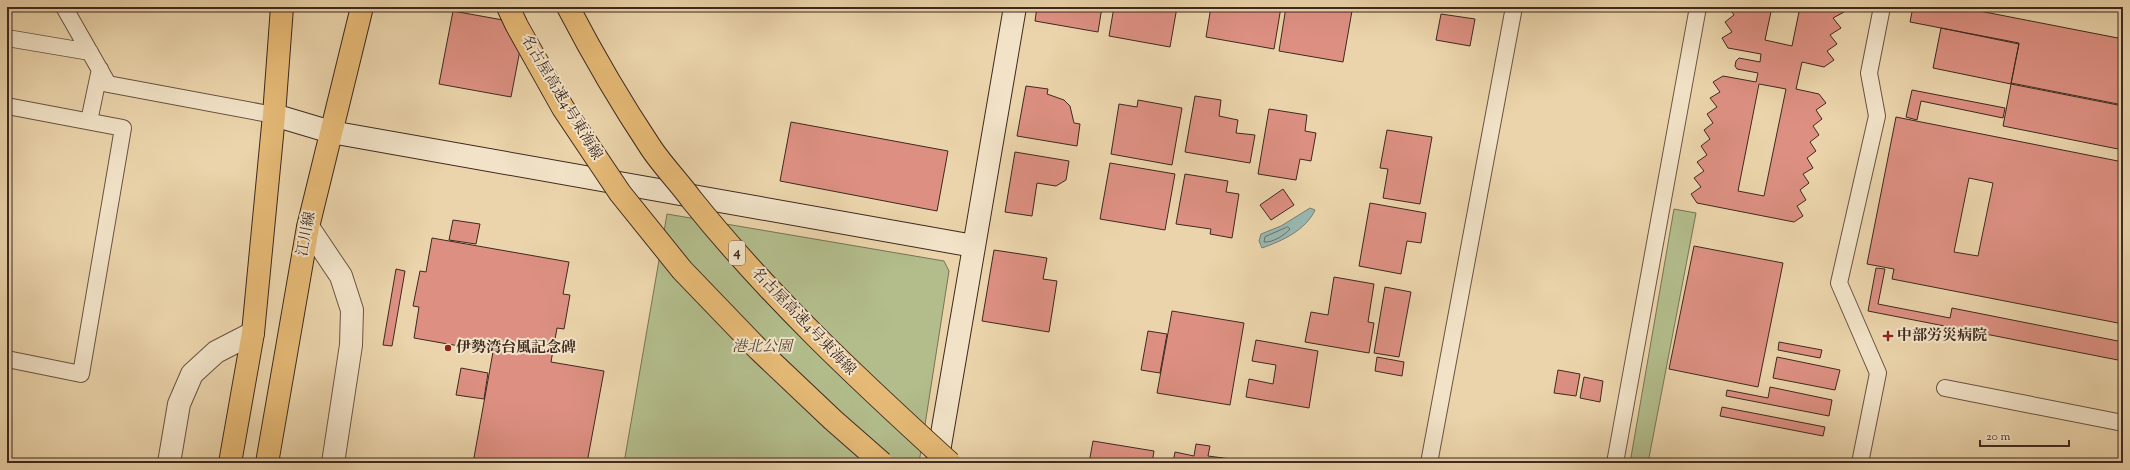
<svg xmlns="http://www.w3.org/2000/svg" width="2130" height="470" viewBox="0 0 2130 470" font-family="'Sorts Mill Goudy','Noto Serif JP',serif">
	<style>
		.green { fill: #b3bd8c; stroke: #787356 }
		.water { fill: #99b7b0; stroke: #757e76 }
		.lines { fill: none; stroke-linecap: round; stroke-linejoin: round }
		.shore { stroke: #6c7068; stroke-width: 1 }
		.building { fill: #dd9082; stroke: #3e291f; fill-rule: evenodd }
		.lane-casing { stroke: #695442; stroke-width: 18 }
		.street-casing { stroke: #695442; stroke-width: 24 }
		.secondary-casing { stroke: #3e291f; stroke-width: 24 }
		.primary-casing { stroke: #3e291f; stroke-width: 24 }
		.lane { stroke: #f2e3c8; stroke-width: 16 }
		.street { stroke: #f2e3c8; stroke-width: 22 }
		.secondary { stroke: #f2e3c8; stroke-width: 22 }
		.primary { stroke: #e6ba76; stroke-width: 22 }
		.highway-bridge-casing { stroke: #3e291f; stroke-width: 24; stroke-linecap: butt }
		.highway-bridge { stroke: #e6ba76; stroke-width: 22 }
		.poi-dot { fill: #8f2418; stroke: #f2e3c8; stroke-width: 1.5 }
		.labels { text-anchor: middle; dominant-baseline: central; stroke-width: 4; stroke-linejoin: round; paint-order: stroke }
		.shield { fill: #f2e3c8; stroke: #746152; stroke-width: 1 }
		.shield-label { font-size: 14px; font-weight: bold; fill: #3e291f }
		.street-label { font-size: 15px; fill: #3e291f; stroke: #f2e3c8 }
		.poi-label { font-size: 15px; font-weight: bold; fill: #3e291f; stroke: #f2e3c8; text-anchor: start }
		.park-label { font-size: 15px; font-style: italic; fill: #554735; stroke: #f2e3c8 }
	</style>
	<rect width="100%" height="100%" fill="#ebd4ab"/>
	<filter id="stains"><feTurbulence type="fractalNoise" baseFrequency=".005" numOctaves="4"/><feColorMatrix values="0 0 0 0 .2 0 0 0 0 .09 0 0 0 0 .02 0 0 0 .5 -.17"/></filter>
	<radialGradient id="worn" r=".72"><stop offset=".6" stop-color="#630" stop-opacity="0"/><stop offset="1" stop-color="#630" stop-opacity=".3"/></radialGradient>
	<!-- green -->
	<path class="green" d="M 1674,209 L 1696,213 L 1648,463 L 1630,463 Z
		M 667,214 L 944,261 L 949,271 L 919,463 L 624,463 Z"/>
	<!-- water -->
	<path class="water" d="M 1310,208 L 1315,210 C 1306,230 1282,241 1262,248 L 1259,241 L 1261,234 L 1281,226 Z"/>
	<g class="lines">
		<!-- shore -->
		<path class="shore" d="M 1288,227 L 1290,229 C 1285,235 1272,243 1264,242 L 1265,237 Z"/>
	</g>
	<!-- building -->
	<path class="building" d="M 1037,7 L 1102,7 L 1098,32 L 1035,21 Z
		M 1114,7 L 1177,7 L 1170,47 L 1109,36 Z
		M 1211,7 L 1281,7 L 1274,49 L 1206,37 Z
		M 1286,7 L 1328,7 L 1352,11 L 1343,62 L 1279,51 Z
		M 1729,7 L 1772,7 L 1765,40 L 1792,46 L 1800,7 L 1840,7 L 1844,12 L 1833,18 L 1841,28 L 1830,35 L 1837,44 L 1827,51 L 1834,60 L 1824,67 L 1802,62 L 1796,89 L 1819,94 L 1826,103 L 1816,110 L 1822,119 L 1813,126 L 1819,135 L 1810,142 L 1816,151 L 1807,158 L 1813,168 L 1803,174 L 1809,183 L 1800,190 L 1806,200 L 1797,206 L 1803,216 L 1794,222 L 1697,203 L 1691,194 L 1701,187 L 1694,178 L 1704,171 L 1697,162 L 1707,155 L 1701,146 L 1710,139 L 1704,130 L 1713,123 L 1707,114 L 1717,107 L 1710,98 L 1720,92 L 1713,82 L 1723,76 L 1756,82 L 1758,73 L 1737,69 L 1735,66 L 1736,61 L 1739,58 L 1760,62 L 1761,54 L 1728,48 L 1722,38 L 1732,32 L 1725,22 L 1734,15 ZM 1759,84 L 1786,89 L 1764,196 L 1738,191 Z
		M 1913,7 L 2123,7 L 2123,105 L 2011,83 L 2019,43 L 1910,22 Z
		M 1959,7 L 2123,7 L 2123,39 Z
		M 453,11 L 525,24 L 511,97 L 439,84 Z
		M 1441,14 L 1475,19 L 1470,46 L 1436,40 Z
		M 1941,28 L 2019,44 L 2011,84 L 1933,68 Z
		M 2011,84 L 2123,106 L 2123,150 L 2003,126 Z
		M 1026,86 L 1048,89 L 1047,94 L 1064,100 L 1070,106 L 1074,123 L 1080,124 L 1077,146 L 1017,136 Z
		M 1912,90 L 2005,108 L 2003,118 L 1921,101 L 1917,120 L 1906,117 Z
		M 1195,96 L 1221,100 L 1219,116 L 1238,120 L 1236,133 L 1255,135 L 1250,163 L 1185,152 Z
		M 1138,100 L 1182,108 L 1172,165 L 1111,154 L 1119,104 L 1137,107 Z
		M 1269,109 L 1307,115 L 1305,131 L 1316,133 L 1311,161 L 1300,159 L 1296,180 L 1258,174 Z
		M 1896,117 L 2123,162 L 2123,324 L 1892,279 L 1894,269 L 1867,264 ZM 1969,178 L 1993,183 L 1978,256 L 1954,252 Z
		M 791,122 L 948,151 L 937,211 L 780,181 Z
		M 1387,130 L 1432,137 L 1420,204 L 1383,198 L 1388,169 L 1380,168 Z
		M 1015,152 L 1069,161 L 1066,180 L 1056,186 L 1037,183 L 1032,216 L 1005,212 Z
		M 1110,163 L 1175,174 L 1165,230 L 1100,219 Z
		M 1185,174 L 1228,181 L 1226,192 L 1239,194 L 1232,238 L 1210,234 L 1211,229 L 1176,224 Z
		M 1283,189 L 1294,205 L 1271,220 L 1260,205 Z
		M 1370,203 L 1426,213 L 1421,243 L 1407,241 L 1401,274 L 1359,266 Z
		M 453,220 L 480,224 L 476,244 L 449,240 Z
		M 432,238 L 569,262 L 563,294 L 570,295 L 564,329 L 557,328 L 551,362 L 604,371 L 587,463 L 473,463 L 493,352 L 414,338 L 419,307 L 413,306 L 420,271 L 426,272 Z
		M 1694,246 L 1783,263 L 1758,387 L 1669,369 Z
		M 994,250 L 1047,258 L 1043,279 L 1057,281 L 1049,332 L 982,321 Z
		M 1876,268 L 1885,269 L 1878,304 L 1950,318 L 1952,308 L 2123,342 L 2123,361 L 1868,311 Z
		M 396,269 L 405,271 L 392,346 L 383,345 Z
		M 1334,277 L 1374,284 L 1368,322 L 1374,323 L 1369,353 L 1305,342 L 1311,312 L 1328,315 Z
		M 1385,287 L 1411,292 L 1399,357 L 1374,353 Z
		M 1172,311 L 1244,323 L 1230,405 L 1157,393 Z
		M 1148,331 L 1167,334 L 1160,373 L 1141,370 Z
		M 1256,340 L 1318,351 L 1309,408 L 1246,397 L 1249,379 L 1273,384 L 1276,365 L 1252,361 Z
		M 1779,342 L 1822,350 L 1820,358 L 1778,350 Z
		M 1377,357 L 1404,362 L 1402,376 L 1375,371 Z
		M 1777,357 L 1840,370 L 1835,390 L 1773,378 Z
		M 461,368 L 488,373 L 484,399 L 456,395 Z
		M 1558,370 L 1580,374 L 1576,396 L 1554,393 Z
		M 1584,377 L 1603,381 L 1600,402 L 1580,398 Z
		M 1770,387 L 1832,400 L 1829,416 L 1726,396 L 1727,390 L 1768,398 Z
		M 1722,407 L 1825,427 L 1823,436 L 1720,416 Z
		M 1093,441 L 1154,451 L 1152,463 L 1089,463 Z
		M 1196,444 L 1210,446 L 1208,456 L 1231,459 L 1230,463 L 1173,463 L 1175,452 L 1194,456 Z"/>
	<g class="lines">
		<defs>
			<path id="lane" d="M 64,7 L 108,84 L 274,115
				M 7,38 L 90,52
				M 7,106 L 123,128 L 81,374 L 7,359
				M 89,121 L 100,69
				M 1945,388 L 2123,423
				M 1429,463 L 1514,7
				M 1615,463 L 1698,7
				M 1860,463 L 1878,373 L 1839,283 L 1877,116 L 1869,73 L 1882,7"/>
			<path id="street" d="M 308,227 L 341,276 L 352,310 L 351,345 L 333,463
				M 169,463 L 179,404 L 192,374 L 216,352 L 253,333"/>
			<path id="secondary" d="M 274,115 L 331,132 L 974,246
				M 937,463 L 1015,7"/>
			<path id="primary" d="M 230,463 L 253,333 L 274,115 L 282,7
				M 267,463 L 308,227 L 362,7"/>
		</defs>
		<!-- lane casing -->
		<use href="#lane" class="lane-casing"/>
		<!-- street casing -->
		<use href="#street" class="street-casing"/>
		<!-- secondary casing -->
		<use href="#secondary" class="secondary-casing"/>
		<!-- primary casing -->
		<use href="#primary" class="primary-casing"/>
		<!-- lane -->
		<use href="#lane" class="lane"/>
		<!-- street -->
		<use href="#street" class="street"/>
		<!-- secondary -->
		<use href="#secondary" class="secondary"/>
		<!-- primary -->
		<use href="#primary" class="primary"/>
		<defs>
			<path id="highway-bridge" d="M 508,7 L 517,26 L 563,108 L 620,193 L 682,270 L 758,349 L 833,420 L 882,463
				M 568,7 C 593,55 621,103 651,148 C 663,166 679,182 692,200 C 769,296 859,380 950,463"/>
		</defs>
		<!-- highway-bridge casing -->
		<use href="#highway-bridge" class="highway-bridge-casing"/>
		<!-- highway-bridge -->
		<use href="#highway-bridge" class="highway-bridge"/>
	</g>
	<!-- markers -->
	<g class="poi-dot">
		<path d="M1886 330h4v4h4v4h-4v4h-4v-4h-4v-4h4z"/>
		<circle cx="448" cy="348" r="4"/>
	</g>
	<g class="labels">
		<!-- shield labels -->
		<rect class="shield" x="729" y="241" width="16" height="24" rx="3"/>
		<g class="shield-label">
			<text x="737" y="253">4</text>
		</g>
		<!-- street labels -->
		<g class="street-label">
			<text transform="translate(561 98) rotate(59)">名古屋高速4号東海線</text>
			<text transform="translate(307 234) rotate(-79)">江川線</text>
			<text transform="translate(803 322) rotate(46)">名古屋高速4号東海線</text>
		</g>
		<!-- poi labels -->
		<g class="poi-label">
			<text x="1897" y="336">中部労災病院</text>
			<text x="456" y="348">伊勢湾台風記念碑</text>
		</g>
		<!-- park labels -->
		<g class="park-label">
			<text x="762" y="347">港北公園</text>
		</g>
	</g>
	<!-- margin -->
	<rect width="2130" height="470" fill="none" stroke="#ebd4ab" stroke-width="24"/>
	<rect x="8" y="8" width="2114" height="454" fill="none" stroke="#3e291f" stroke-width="2"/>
	<rect x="12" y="12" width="2106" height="446" fill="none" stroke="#3e291f"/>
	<!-- scale -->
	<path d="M1980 440v6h89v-6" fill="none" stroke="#3e291f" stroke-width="2"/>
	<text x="1986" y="440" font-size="12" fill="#3e291f" stroke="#f2e3c8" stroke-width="3" paint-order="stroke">20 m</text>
	<rect width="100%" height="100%" filter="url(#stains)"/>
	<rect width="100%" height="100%" fill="url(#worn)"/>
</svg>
